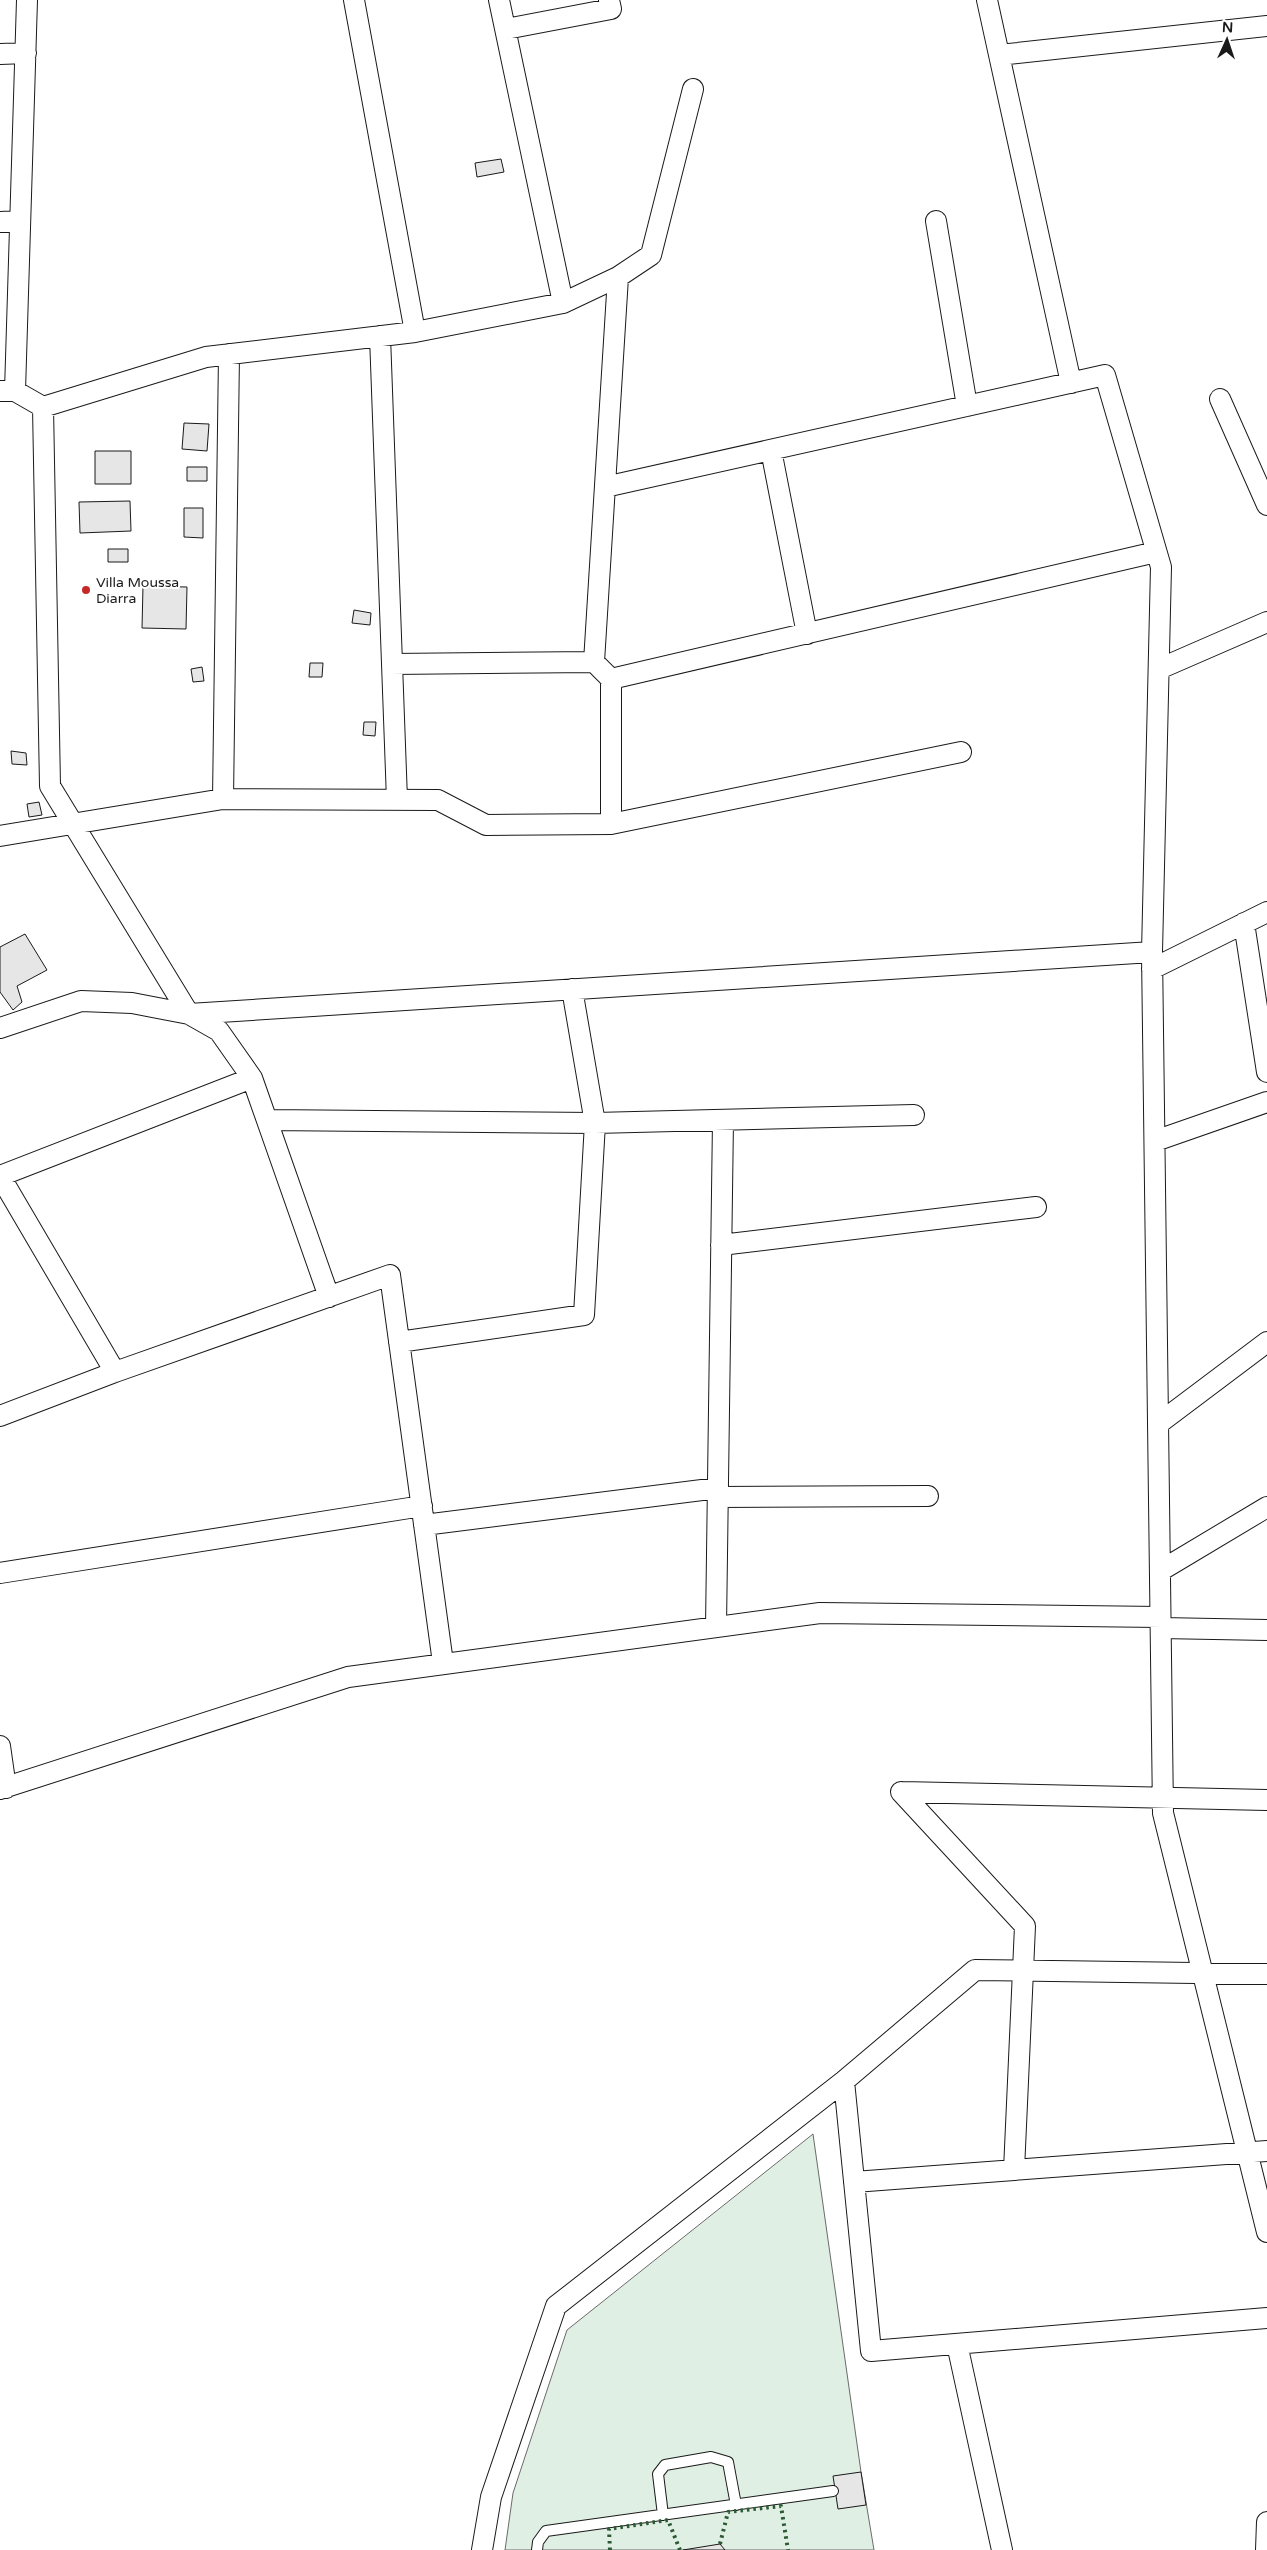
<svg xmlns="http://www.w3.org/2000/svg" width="1267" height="2550" viewBox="0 0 1267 2550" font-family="'Varela Round',sans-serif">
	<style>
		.green { fill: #e0efe3; stroke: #6a6a6a }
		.building { fill: #e6e6e6; stroke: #1a1a1a }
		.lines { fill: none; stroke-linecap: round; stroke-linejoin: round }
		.lane-casing { stroke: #1a1a1a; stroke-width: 12 }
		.street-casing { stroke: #1a1a1a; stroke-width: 22 }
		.lane { stroke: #fff; stroke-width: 10 }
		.street { stroke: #fff; stroke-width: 20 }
		.hedge { stroke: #2b5a34; stroke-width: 4; stroke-dasharray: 2.5 4; stroke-linecap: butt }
		.poi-dot { fill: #c62828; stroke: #fff; stroke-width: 2 }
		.labels { text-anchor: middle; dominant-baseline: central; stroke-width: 4; stroke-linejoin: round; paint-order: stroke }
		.poi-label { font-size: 14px; fill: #1a1a1a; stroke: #fff; text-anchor: start }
	</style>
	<rect width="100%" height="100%" fill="#fff"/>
	<!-- green -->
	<path class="green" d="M 813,2134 L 861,2472 L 874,2550 L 505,2550 L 513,2493 L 567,2330 Z"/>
	<!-- building -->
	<path class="building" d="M 501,159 L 504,172 L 477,177 L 475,163 Z
		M 184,423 L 209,424 L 207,451 L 182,449 Z
		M 95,451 L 131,451 L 131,484 L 95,484 Z
		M 187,467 L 207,467 L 207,481 L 187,481 Z
		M 130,501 L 131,531 L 80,533 L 79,502 Z
		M 184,508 L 203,508 L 203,538 L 184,537 Z
		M 108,549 L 128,549 L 128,562 L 108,562 Z
		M 143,586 L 187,587 L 186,629 L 142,628 Z
		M 354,610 L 371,613 L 370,625 L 352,623 Z
		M 310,663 L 323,663 L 322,677 L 309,677 Z
		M 202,667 L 204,681 L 193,682 L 191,669 Z
		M 364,722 L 376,722 L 375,736 L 363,735 Z
		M 11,751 L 26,753 L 27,765 L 12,764 Z
		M 39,802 L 42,815 L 29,817 L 27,804 Z
		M 25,934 L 47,970 L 17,986 L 22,1002 L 13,1010 L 0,992 L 0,947 Z
		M 861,2472 L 866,2505 L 838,2509 L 833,2476 Z
		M 720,2544 L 725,2550 L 683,2550 Z"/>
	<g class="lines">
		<defs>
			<path id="lane" d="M 663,2515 L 658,2474 L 665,2465 L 711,2457 L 728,2462 L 736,2505
				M 537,2550 L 538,2542 L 546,2531 L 833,2491"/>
			<path id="street" d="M 354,0 L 415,332
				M 499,0 L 563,303
				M 987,0 L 1071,383
				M 506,29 L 611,9 L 609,0
				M 0,54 L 26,53
				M 999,55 L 1267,26
				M 936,221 L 967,406
				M 0,222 L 20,221
				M 380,336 L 397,800
				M 0,391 L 15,391 L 43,407 L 206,357 L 415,332 L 563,303 L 618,277 L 651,255 L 693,89
				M 15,391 L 27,0
				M 1220,399 L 1267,505
				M 43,407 L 50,786 L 189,1014 L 219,1031 L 252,1078 L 329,1297
				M 771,450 L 807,634
				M 594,662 L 618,277
				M 392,664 L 594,662 L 611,679 L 611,824
				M 1159,669 L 1267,622
				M 611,679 L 1156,552
				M 223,799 L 229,354
				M 0,836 L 223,799 L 438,800 L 486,825 L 611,824 L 961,752
				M 1244,923 L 1267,1072
				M 1152,952 L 1163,1813 L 1267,2232
				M 1152,969 L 1267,912
				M 0,1028 L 81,1001 L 132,1003 L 189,1014 L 1152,952 L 1161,567 L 1105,375 L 605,487
				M 267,1120 L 595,1123 L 914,1115
				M 1155,1141 L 1267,1102
				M 0,1176 L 252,1078
				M 0,1176 L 115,1372
				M 721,1245 L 1036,1207
				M 399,1342 L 584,1315 L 595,1123 L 572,989
				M 0,1416 L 115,1372 L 390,1275 L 443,1663
				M 1158,1424 L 1267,1342
				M 718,1497 L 928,1496
				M 424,1525 L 718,1488
				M 1160,1571 L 1267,1507
				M 0,1573 L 422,1506
				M 716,1627 L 723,1120
				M 1161,1628 L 1267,1630
				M 0,1746 L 6,1788
				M 0,1789 L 348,1677 L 820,1613 L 1160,1617
				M 901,1792 L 1025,1926 L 1014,2170
				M 901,1792 L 1267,1800
				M 844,2081 L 871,2351 L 1267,2318
				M 854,2182 L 1267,2151
				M 957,2344 L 1002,2550
				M 482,2550 L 491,2497 L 556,2306 L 844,2081 L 975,1970 L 1267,1974
				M 1266,2550 L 1267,2522"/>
		</defs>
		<!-- lane casing -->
		<use href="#lane" class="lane-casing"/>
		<!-- street casing -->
		<use href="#street" class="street-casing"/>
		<!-- lane -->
		<use href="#lane" class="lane"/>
		<!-- street -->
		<use href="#street" class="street"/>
		<!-- hedge -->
		<path class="hedge" d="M 720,2544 L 728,2512 L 781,2506 L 788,2550
			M 610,2550 L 609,2529 L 668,2520 L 680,2550"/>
	</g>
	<!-- markers -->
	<circle class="poi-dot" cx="86" cy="590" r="5"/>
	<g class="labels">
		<!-- poi labels -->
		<g class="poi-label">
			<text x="96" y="582">Villa Moussa<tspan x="96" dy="16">Diarra</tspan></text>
		</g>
	</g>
	<!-- north arrow -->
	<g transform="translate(1227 40) rotate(3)" stroke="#ffffff" stroke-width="4" paint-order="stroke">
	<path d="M0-4L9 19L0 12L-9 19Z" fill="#1a1a1a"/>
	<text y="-8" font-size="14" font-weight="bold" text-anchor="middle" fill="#1a1a1a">N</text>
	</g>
</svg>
